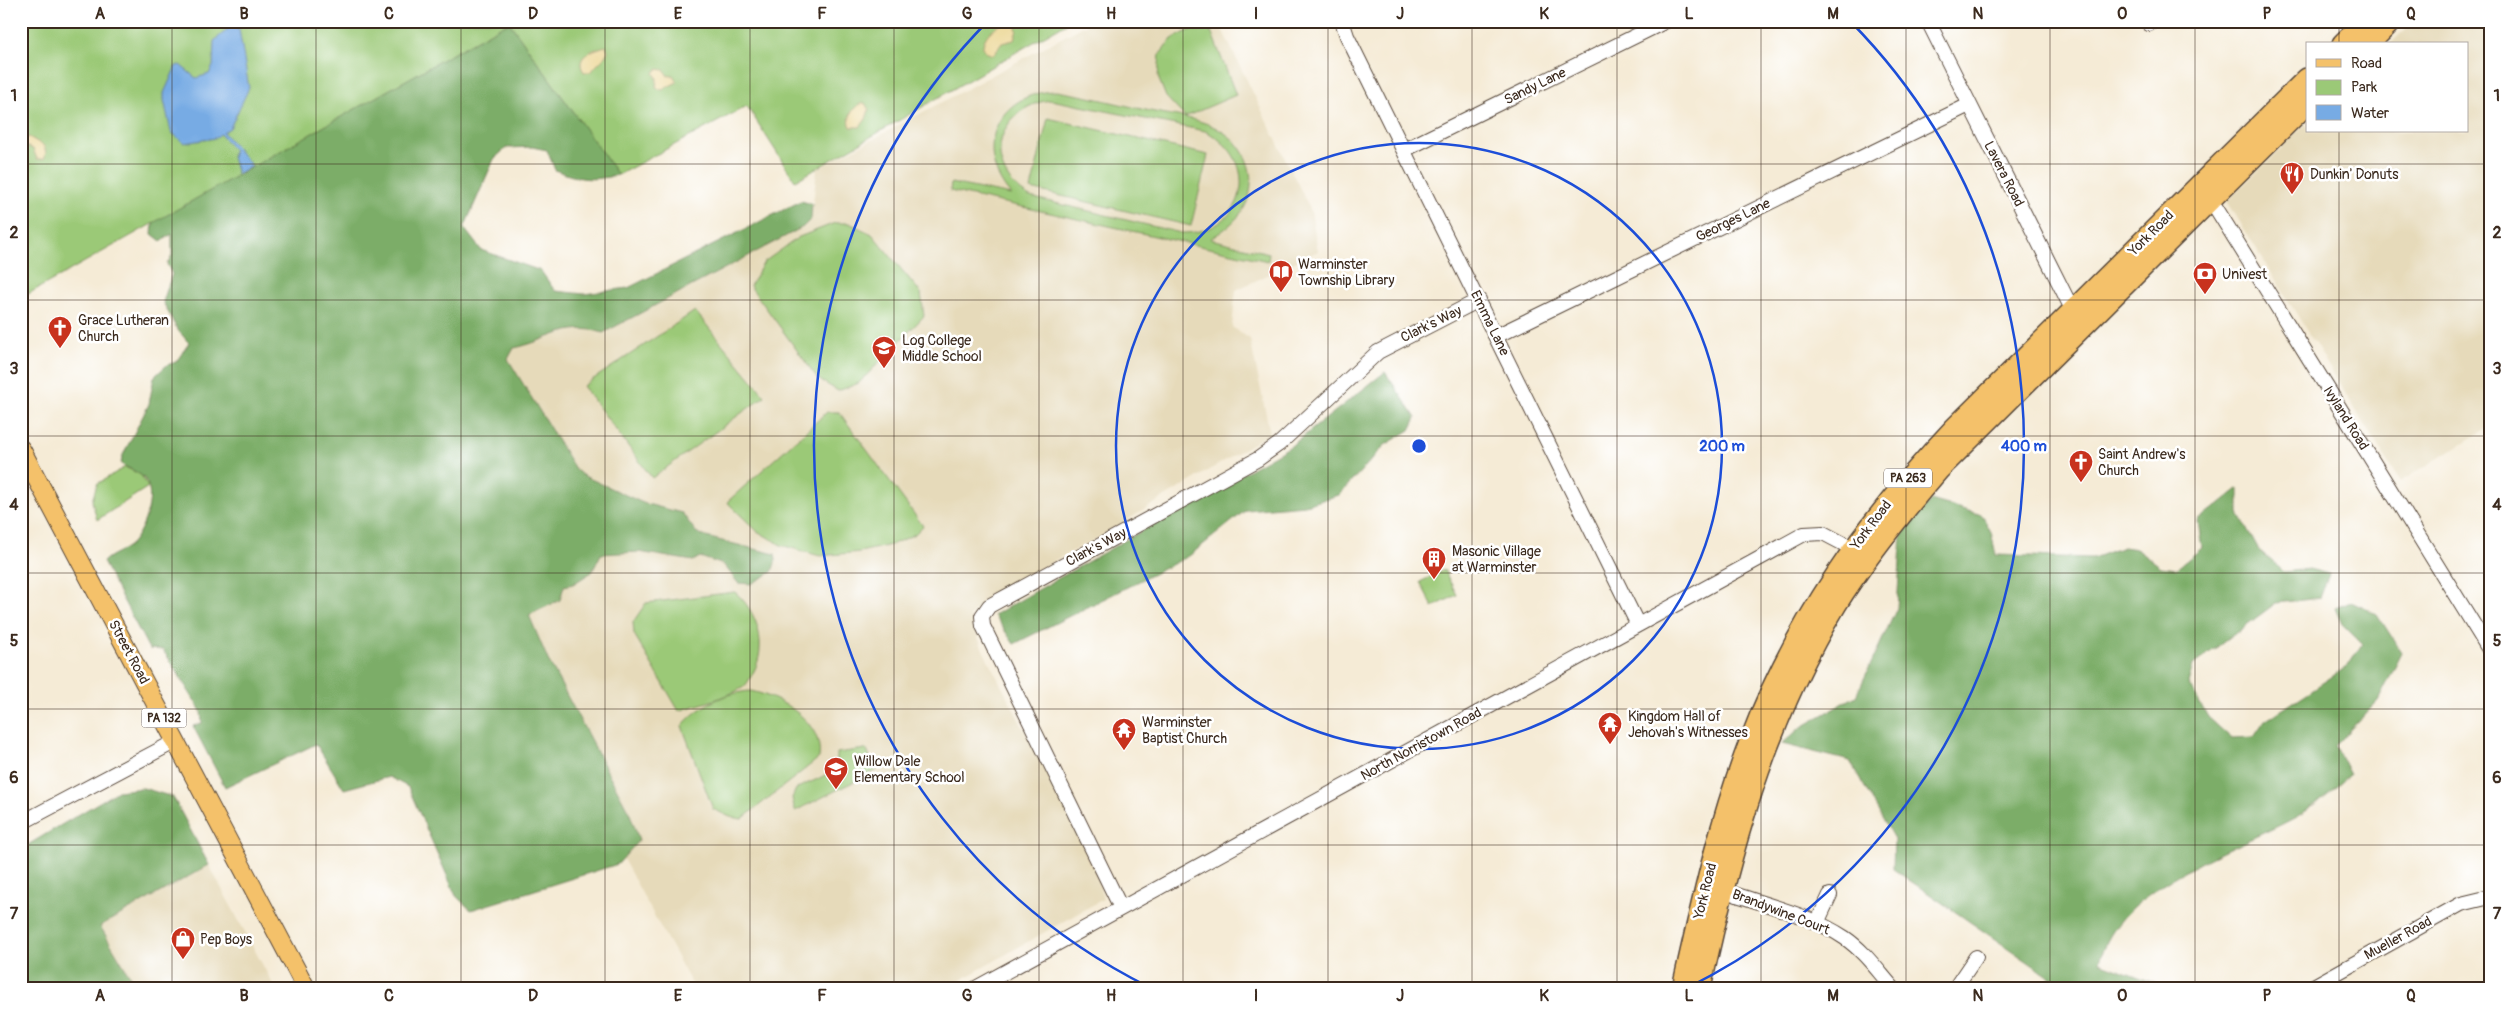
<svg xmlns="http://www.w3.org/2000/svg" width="2511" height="1009" viewBox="0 0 2511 1009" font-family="Pangolin,sans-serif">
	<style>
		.built { fill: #e6daba }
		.green { fill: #9bc977; stroke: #6b7a4a; fill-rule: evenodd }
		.forest { fill: #7cad68; stroke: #5c6c43 }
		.sand { fill: #eeda9e; stroke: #94825e }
		.water { fill: #77abe4; stroke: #596a81 }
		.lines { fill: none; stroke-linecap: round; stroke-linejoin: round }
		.minor-casing { stroke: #57473a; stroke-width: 16 }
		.major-casing { stroke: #57473a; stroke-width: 20 }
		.highway-casing { stroke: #57473a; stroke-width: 24 }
		.minor { stroke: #fff; stroke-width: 14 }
		.major { stroke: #f4c16a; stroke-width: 18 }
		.highway { stroke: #f4c16a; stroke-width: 21 }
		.grid { fill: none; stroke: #3b2a1e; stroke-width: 1; stroke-opacity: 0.55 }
		.ring { fill: none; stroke: #1d4ed8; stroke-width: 2.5 }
		.labels { text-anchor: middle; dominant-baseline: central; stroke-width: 5; stroke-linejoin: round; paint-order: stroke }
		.shield { fill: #fff; stroke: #766a62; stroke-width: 1 }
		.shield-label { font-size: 12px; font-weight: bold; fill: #3b2a1e }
		.street-label { font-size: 14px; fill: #3b2a1e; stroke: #fff }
		.poi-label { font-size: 14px; fill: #3b2a1e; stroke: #fff; text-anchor: start }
		.centre { fill: #1d4ed8; stroke: #fff; stroke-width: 2.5 }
		.ring-label { font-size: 15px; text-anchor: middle; font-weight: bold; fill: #1d4ed8; stroke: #fff; stroke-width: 5; stroke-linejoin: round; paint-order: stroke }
		.neatline { fill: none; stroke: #3b2a1e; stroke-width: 2 }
		.grid-label { font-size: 16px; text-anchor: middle; font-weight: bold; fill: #3b2a1e }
	</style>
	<rect width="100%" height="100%" fill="#fff"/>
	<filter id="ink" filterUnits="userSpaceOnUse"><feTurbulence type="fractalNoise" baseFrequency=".02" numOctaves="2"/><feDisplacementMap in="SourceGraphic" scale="10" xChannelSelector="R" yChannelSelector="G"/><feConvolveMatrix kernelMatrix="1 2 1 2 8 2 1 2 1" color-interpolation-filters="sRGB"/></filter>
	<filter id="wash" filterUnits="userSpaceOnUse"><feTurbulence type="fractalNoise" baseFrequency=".0096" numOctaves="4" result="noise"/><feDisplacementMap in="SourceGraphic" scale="20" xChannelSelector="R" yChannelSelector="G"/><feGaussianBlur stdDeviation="1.12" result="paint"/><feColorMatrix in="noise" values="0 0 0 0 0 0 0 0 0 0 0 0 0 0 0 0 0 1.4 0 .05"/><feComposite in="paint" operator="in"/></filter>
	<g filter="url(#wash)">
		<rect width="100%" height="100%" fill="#f5ebd6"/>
		<!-- built -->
		<path class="built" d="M 1093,21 L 1218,21 L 1311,211 L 1318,251 L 1236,290 L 1232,327 L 1250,339 L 1270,433 L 1101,536 L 989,595 L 970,616 L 983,650 L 1095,866 L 1103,899 L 947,988 L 694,988 L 622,857 L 639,840 L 630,814 L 548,660 L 529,615 L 561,594 L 564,585 L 573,584 L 592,572 L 601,554 L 639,552 L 693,561 L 700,557 L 724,565 L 728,572 L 775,554 L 706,537 L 697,532 L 682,513 L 643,503 L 582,475 L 575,469 L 508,359 L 514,348 L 579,328 L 592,329 L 811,219 L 817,169 Z
			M 2414,21 L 2490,21 L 2490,426 L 2400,482 L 2227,201 L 2307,123 L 2307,131 L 2467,131 L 2467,44 L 2390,44 Z
			M 209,865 L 275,988 L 135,988 L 100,926 Z"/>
		<!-- green -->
		<path class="green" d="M 21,21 L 1070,21 L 795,181 L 747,106 L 618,175 L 509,22 L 21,298 Z
			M 1190,30 L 1211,31 L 1236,95 L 1185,117 L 1166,97 L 1158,77 L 1160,54 L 1172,39 Z
			M 1057,91 C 1088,96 1119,104 1150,111 C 1174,116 1203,118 1223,132 C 1241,143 1251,163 1251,183 C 1250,211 1231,226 1210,239 L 1269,253 L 1268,261 L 950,191 L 951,183 L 1011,195 C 972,151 996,92 1057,91 ZM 1051,100 L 1205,131 C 1264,160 1247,234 1181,233 L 1030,197 C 980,169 996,107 1051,100 Z
			M 1048,118 L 1208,155 L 1191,226 L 1031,189 Z
			M 835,223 L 849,223 L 872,234 L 921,293 L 924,316 L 859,383 L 838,391 L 818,379 L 750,286 L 764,262 L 799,237 Z
			M 695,311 L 765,396 L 652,478 L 583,386 Z
			M 827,412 L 839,412 L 923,526 L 915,534 L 891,545 L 860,552 L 820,556 L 781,545 L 757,531 L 727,502 Z
			M 125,467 L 141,475 L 148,487 L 97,520 L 92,501 L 97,484 Z
			M 1444,570 L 1457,595 L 1433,607 L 1420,582 Z
			M 735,592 C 758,612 768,646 753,673 C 750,678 747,685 742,688 C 723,699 699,704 679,711 L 634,634 L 633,622 L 646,603 Z
			M 751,691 C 782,698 824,722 819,758 L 742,819 L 730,817 L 713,809 L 682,726 C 698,706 726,692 751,691 Z
			M 866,749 L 877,770 L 795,811 L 792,798 L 796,789 C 811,780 839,776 837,753 Z"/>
		<!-- forest -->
		<path class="forest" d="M 509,22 L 618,175 C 592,181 580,180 555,170 L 547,150 L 532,147 L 506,148 L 494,159 L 464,228 L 481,250 L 541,271 L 555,291 L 584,294 L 628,288 L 801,201 L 812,204 L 811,219 L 803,227 L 603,333 C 569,321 546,342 514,348 L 508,359 L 575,469 L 582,475 L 643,503 L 682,513 L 696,532 L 706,537 L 775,554 L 776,560 L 772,572 L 751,584 L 738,583 L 724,565 L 700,557 L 693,561 L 639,552 L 601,554 L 592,572 L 573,584 L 564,586 L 560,600 L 529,615 L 548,660 L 630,814 L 639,840 L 618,864 L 471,910 L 456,896 L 408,787 L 389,777 L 344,789 L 316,744 L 225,787 L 193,726 L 202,723 L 201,711 L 163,650 L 149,649 L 103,562 C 112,553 123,552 132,543 C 144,529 159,491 142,476 C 136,471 127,468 121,464 L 122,457 L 149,404 L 154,377 L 167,365 L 176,362 L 189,343 L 177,329 L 163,302 L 172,274 L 167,264 L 172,256 L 172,234 L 161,241 L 152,234 L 153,223 Z
			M 1385,372 L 1416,418 L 1410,430 L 1385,445 L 1339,495 L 1305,505 L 1246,510 L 1189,556 L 1014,644 L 994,615 L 1291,446 Z
			M 2239,488 L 2239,514 L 2258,549 L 2284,572 L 2309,569 L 2329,574 L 2320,598 L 2276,603 L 2193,665 L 2188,683 L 2208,717 L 2231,738 L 2254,737 L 2265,721 L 2348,666 L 2362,644 L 2342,624 L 2335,608 L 2351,602 L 2377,614 L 2402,653 L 2378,701 L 2335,745 L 2350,775 C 2333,789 2315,807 2296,817 C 2235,850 2115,887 2100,962 L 2157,984 L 2150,988 L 2066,988 L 1893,869 L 1894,839 L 1850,761 L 1782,744 L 1800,728 L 1856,696 L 1897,608 L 1902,529 L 1931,500 L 1982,515 L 1991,532 L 1996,555 L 2093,558 L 2123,547 L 2137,549 L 2161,567 L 2176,569 L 2202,548 L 2198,521 Z
			M 143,788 L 173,797 L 209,865 L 100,926 L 137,988 L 21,988 L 21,849 L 118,791 Z"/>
		<!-- sand -->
		<path class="sand" d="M 1007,22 L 1015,25 L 1017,30 L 1014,40 L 1002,43 L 993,55 L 985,52 L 983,48 C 983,35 995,26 1007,22 Z
			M 606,46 L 608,51 L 604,58 L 590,72 L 584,72 C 573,56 595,49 606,46 Z
			M 657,69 L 664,70 L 668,76 L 673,75 L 677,82 L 662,90 L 656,88 L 657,78 L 654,73 Z
			M 865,103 L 869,110 L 866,119 L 860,127 L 851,127 C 846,117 854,104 865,103 Z
			M 29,137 L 44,146 L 46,153 L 44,159 L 37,159 L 33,149 L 22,145 L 24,139 Z"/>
		<!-- water -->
		<path class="water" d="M 224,21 L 233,21 L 235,27 L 239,29 L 249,88 L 230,128 L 223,132 L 252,166 L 237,174 L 232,157 L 234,150 L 220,134 L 216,138 L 184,143 L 171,132 L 164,100 L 164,93 L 176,66 L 180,65 L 196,78 L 209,74 L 213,66 L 214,41 L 227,30 Z"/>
	</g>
	<g filter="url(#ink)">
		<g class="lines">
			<defs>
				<path id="minor" d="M 1342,21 L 1347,36 L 1638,625
					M 1928,21 L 2076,317
					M 2149,24 L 2149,21
					M 1404,150 L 1666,21
					M 2204,194 L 2216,208 L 2490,651
					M 1496,336 L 1969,105
					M 21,823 L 176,741
					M 1717,888 C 1759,904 1808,913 1845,938 C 1864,951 1878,971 1893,988
					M 1121,908 L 983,626 L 982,616 L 989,606 L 1258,459 L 1279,444 L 1378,352 L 1479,300
					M 1817,923 L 1830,895
					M 976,988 L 1804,534 L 1823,533 L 1861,553
					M 1955,988 L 1976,957
					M 2310,988 L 2461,904 L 2490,897"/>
				<path id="major" d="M 21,449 L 306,988"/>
				<path id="highway" d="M 2343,44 L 2366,21
					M 2368,44 L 2391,21
					M 1683,988 C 1702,904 1720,820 1751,740 C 1796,621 1868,520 1955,428 L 2307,79
					M 1700,988 C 1729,853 1764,723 1836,604 C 1866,556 1902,512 1939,469 L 2307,103"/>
			</defs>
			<!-- minor casing -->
			<use href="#minor" class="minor-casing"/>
			<!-- major casing -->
			<use href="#major" class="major-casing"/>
			<!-- highway casing -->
			<use href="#highway" class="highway-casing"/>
			<!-- minor -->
			<use href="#minor" class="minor"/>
			<!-- major -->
			<use href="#major" class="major"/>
			<!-- highway -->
			<use href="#highway" class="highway"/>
		</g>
	</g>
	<!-- grid -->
	<path class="grid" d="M 172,21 L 172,988M 316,21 L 316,988M 461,21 L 461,988M 605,21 L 605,988M 750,21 L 750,988M 894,21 L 894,988M 1039,21 L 1039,988M 1183,21 L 1183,988M 1328,21 L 1328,988M 1472,21 L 1472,988M 1617,21 L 1617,988M 1761,21 L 1761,988M 1906,21 L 1906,988M 2050,21 L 2050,988M 2195,21 L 2195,988M 2339,21 L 2339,44M 2339,131 L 2339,988M 21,164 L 2490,164M 21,300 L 2490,300M 21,436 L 2490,436M 21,573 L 2490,573M 21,709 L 2490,709M 21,845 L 2490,845"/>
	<!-- distance rings -->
	<g class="ring">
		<circle cx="1419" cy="446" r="303"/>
		<path d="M1149 987A605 605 0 0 1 987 22M1851 22A605 605 0 0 1 1689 987"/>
	</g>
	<!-- icons -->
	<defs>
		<symbol id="restaurant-pin" viewBox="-11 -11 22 30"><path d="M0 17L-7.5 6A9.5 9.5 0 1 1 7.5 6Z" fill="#c8321e" stroke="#fff"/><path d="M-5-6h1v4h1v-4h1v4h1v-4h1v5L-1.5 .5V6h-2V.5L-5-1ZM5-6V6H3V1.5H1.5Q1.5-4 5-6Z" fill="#fff"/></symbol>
		<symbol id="library-pin" viewBox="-11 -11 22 30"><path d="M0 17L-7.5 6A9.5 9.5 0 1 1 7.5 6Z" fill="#c8321e" stroke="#fff"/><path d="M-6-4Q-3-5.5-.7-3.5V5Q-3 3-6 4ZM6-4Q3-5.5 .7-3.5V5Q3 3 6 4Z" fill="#fff"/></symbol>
		<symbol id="bank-pin" viewBox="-11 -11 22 30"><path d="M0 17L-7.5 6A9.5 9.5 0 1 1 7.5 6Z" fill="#c8321e" stroke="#fff"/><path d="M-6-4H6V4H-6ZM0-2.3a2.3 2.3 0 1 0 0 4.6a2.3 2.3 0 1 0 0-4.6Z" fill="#fff"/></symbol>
		<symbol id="church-pin" viewBox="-11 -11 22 30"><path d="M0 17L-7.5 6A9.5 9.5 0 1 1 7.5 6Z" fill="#c8321e" stroke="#fff"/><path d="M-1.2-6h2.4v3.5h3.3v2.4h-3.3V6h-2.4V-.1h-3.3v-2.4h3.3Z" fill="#fff"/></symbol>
		<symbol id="school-pin" viewBox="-11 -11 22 30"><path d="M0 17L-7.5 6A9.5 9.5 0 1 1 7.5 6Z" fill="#c8321e" stroke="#fff"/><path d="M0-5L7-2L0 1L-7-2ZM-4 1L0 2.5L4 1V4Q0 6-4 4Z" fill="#fff"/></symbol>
		<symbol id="building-pin" viewBox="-11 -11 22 30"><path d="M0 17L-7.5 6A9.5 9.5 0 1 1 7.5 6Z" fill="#c8321e" stroke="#fff"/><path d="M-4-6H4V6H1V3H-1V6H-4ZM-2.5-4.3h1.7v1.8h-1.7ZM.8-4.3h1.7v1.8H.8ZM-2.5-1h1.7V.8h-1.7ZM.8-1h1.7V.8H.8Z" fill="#fff"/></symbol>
		<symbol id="temple-pin" viewBox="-11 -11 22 30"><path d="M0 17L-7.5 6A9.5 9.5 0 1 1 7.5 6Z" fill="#c8321e" stroke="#fff"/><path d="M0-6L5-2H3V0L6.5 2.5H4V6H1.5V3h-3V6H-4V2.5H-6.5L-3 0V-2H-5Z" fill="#fff"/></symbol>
		<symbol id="shop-pin" viewBox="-11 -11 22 30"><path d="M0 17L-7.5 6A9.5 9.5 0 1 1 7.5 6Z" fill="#c8321e" stroke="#fff"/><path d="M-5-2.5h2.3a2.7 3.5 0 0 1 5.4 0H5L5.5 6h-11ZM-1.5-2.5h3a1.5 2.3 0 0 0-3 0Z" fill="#fff"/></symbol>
	</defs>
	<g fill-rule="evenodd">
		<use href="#restaurant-pin" x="2278" y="160" width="28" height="38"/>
		<use href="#library-pin" x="1267" y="258" width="28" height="38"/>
		<use href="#bank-pin" x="2191" y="260" width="28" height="38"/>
		<use href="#church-pin" x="46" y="314" width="28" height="38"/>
		<use href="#school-pin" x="870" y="334" width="28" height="38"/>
		<use href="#church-pin" x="2067" y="448" width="28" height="38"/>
		<use href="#building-pin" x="1420" y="545" width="28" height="38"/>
		<use href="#temple-pin" x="1596" y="710" width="28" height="38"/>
		<use href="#temple-pin" x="1110" y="716" width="28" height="38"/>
		<use href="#school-pin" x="822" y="755" width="28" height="38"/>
		<use href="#shop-pin" x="169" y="925" width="28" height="38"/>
	</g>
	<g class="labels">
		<!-- shield labels -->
		<g class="shield">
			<rect x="1884" y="468.5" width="48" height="19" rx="4"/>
			<rect x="141.5" y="708.5" width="45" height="19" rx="4"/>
		</g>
		<g class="shield-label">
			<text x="1908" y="478">PA 263</text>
			<text x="164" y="718">PA 132</text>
		</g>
		<!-- street labels -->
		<g class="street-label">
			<text transform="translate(1535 86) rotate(-26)">Sandy Lane</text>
			<text transform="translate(2004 174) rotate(63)">Lavera Road</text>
			<text transform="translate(1733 220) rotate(-26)">Georges Lane</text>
			<text transform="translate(2151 233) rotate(-45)">York Road</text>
			<text transform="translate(1490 323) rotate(64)">Emma Lane</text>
			<text transform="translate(1431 324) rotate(-26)">Clark's Way</text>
			<text transform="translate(2346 418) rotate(58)">Ivyland Road</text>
			<text transform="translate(1871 525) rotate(-53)">York Road</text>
			<text transform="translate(1096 547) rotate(-28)">Clark's Way</text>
			<text transform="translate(129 652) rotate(62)">Street Road</text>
			<text transform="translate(1421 744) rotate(-29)">North Norristown Road</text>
			<text transform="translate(1705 891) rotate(-76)">York Road</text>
			<text transform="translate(1781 912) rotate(21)">Brandywine Court</text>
			<text transform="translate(2398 938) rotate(-29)">Mueller Road</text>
		</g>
		<!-- poi labels -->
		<g class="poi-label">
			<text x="2310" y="174">Dunkin' Donuts</text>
			<text x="1298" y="264">Warminster<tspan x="1298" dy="16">Township Library</tspan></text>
			<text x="2222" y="274">Univest</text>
			<text x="78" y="320">Grace Lutheran<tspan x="78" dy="16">Church</tspan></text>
			<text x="902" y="340">Log College<tspan x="902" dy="16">Middle School</tspan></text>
			<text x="2098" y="454">Saint Andrew's<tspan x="2098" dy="16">Church</tspan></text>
			<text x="1452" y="551">Masonic Village<tspan x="1452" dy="16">at Warminster</tspan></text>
			<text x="1628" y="716">Kingdom Hall of<tspan x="1628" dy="16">Jehovah's Witnesses</tspan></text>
			<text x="1142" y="722">Warminster<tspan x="1142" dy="16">Baptist Church</tspan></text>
			<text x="854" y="761">Willow Dale<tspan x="854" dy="16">Elementary School</tspan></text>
			<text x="200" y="939">Pep Boys</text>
		</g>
	</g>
	<circle cx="1419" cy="446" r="8" class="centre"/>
	<g class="ring-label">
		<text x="1722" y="451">200 m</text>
		<text x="2024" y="451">400 m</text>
	</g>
	<!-- margin -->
	<rect width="2511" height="1009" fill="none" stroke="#fff" stroke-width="55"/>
	<!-- legend -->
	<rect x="2306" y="42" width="162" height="90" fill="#ffffff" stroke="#b1aaa5"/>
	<rect x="2316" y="59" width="25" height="8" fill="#f4c16a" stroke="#b1aaa5"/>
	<text x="2351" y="68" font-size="15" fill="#3b2a1e">Road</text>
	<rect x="2316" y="80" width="25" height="15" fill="#9bc977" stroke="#b1aaa5"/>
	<text x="2351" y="92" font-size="15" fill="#3b2a1e">Park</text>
	<rect x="2316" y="105" width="25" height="15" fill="#77abe4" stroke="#b1aaa5"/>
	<text x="2351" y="118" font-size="15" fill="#3b2a1e">Water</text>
	<rect x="28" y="28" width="2456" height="954" class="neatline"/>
	<g class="grid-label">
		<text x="100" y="19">A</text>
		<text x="244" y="19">B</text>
		<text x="389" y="19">C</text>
		<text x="533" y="19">D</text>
		<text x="678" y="19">E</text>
		<text x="822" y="19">F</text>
		<text x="967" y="19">G</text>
		<text x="1111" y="19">H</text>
		<text x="1256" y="19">I</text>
		<text x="1400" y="19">J</text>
		<text x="1544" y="19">K</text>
		<text x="1689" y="19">L</text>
		<text x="1833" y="19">M</text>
		<text x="1978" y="19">N</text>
		<text x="2122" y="19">O</text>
		<text x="2267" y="19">P</text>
		<text x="2411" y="19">Q</text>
		<text x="14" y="101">1</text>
		<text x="2497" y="101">1</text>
		<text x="14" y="238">2</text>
		<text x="2497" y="238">2</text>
		<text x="14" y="374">3</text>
		<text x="2497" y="374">3</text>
		<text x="14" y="510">4</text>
		<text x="2497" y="510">4</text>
		<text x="14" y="646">5</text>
		<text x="2497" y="646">5</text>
		<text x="14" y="783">6</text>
		<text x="2497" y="783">6</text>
		<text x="14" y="919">7</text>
		<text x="2497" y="919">7</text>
		<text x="100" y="1001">A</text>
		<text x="244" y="1001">B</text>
		<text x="389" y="1001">C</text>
		<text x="533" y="1001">D</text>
		<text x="678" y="1001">E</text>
		<text x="822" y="1001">F</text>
		<text x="967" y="1001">G</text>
		<text x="1111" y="1001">H</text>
		<text x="1256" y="1001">I</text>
		<text x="1400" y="1001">J</text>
		<text x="1544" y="1001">K</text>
		<text x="1689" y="1001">L</text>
		<text x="1833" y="1001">M</text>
		<text x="1978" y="1001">N</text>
		<text x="2122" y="1001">O</text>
		<text x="2267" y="1001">P</text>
		<text x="2411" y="1001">Q</text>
	</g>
</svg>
